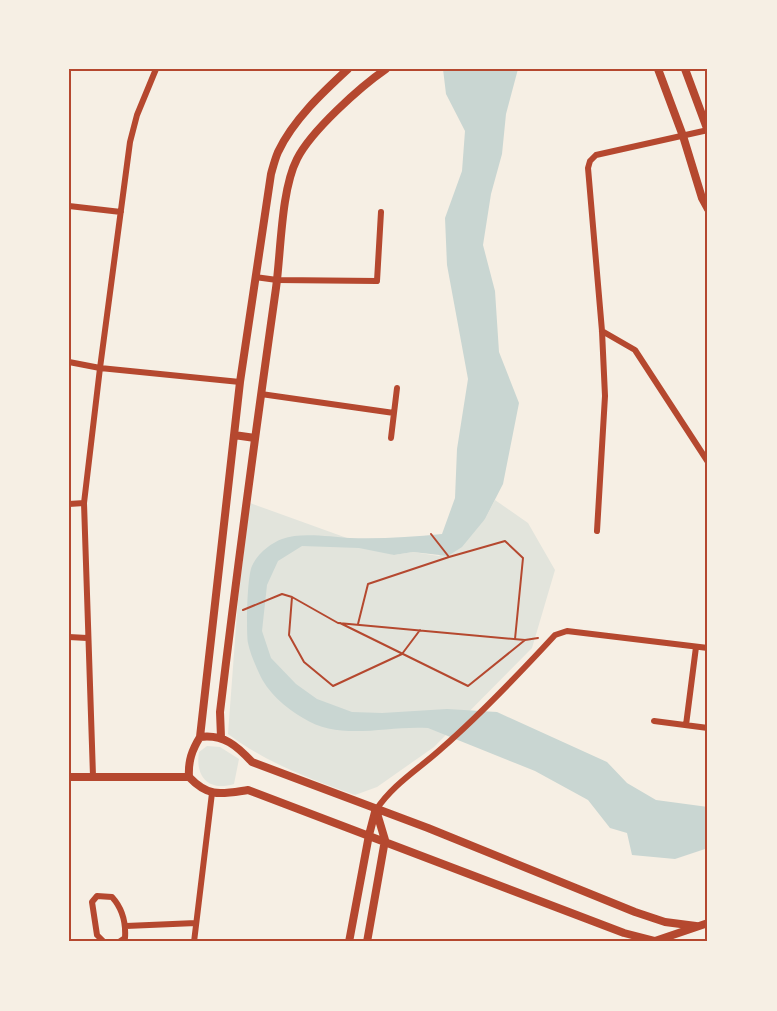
<svg xmlns="http://www.w3.org/2000/svg" width="777" height="1011" viewBox="0 0 777 1011" font-family="'Times New Roman',serif">
	<style>
		.green { fill: #e2e4dc }
		.water { fill: #c9d6d2 }
		.lines { fill: none; stroke-linecap: round; stroke-linejoin: round }
		.path { stroke: #b5482f; stroke-width: 2 }
		.minor { stroke: #b5482f; stroke-width: 6 }
		.tertiary { stroke: #b5482f; stroke-width: 8 }
		.secondary { stroke: #b5482f; stroke-width: 8 }
		.neatline { fill: none; stroke: #b5482f; stroke-width: 2 }
	</style>
	<rect width="100%" height="100%" fill="#f6efe4"/>
	<!-- green -->
	<path class="green" d="M 495,500 L 528,523 L 555,570 L 532,648 L 434,747 L 377,787 L 355,795 C 310,779 267,763 228,734 L 238,600 L 250,503 L 394,555 L 413,552 L 439,556 L 485,519 Z
		M 207,746 L 220,747 L 239,759 L 234,784 C 208,792 195,776 199,752 Z"/>
	<!-- water -->
	<path class="water" d="M 443,69 L 518,69 L 506,114 L 502,154 L 491,194 L 483,245 L 495,291 L 499,352 L 519,403 L 503,484 L 485,519 L 462,547 L 448,556 L 413,552 L 394,555 L 359,548 L 302,546 L 278,561 L 267,585 L 262,631 L 271,658 L 296,684 L 317,699 L 352,712 L 382,713 L 447,709 L 497,712 L 607,762 L 627,783 L 656,800 L 708,807 L 708,848 L 675,859 L 632,855 L 627,833 L 610,828 L 588,800 L 535,771 L 428,728 C 386,725 341,742 303,718 C 286,708 267,692 259,673 C 255,664 250,653 248,643 C 246,631 247,576 252,566 C 257,554 271,543 282,539 C 301,532 330,537 350,538 C 381,539 412,537 442,534 L 455,498 L 457,449 L 468,379 L 447,265 L 445,218 L 462,171 L 465,131 L 446,94 Z"/>
	<g class="lines">
		<!-- path -->
		<path class="path" d="M 431,534 L 449,557
			M 292,597 L 289,635 L 304,662 L 333,686 L 402,654 L 420,630
			M 243,610 L 282,594 L 292,597 L 338,623 L 525,640 L 538,638
			M 340,623 L 468,686 L 525,640
			M 358,624 L 368,584 L 449,557 L 505,541 L 523,558 L 515,639"/>
		<!-- minor -->
		<path class="minor" d="M 69,206 L 121,212
			M 255,277 L 277,280 L 377,281 L 381,212
			M 602,331 L 635,350 L 708,462
			M 69,362 L 100,368 L 240,382
			M 261,394 L 394,413
			M 391,438 L 397,388
			M 69,504 L 84,503
			M 597,531 L 605,396 L 602,331 L 588,168 L 590,161 L 596,155 L 708,130
			M 69,637 L 87,638
			M 654,721 L 708,728
			M 686,725 L 696,647
			M 93,776 L 84,503 L 100,368 L 130,142 L 137,115 L 156,69
			M 376,810 C 393,784 419,769 442,748 C 482,713 519,674 555,635 L 567,631 L 708,648
			M 126,926 L 196,923
			M 110,942 L 104,942 L 97,935 L 92,902 L 97,896 L 112,897 C 122,908 126,923 125,938 L 119,942
			M 194,942 L 212,793"/>
		<!-- tertiary -->
		<path class="tertiary" d="M 348,69 C 323,92 293,120 278,152 C 275,159 273,167 271,174 L 240,382 L 200,737 C 192,750 188,761 189,777 C 209,798 221,794 248,790 L 624,933 L 659,942
			M 234,435 L 255,438
			M 200,737 C 224,734 237,746 252,762 L 428,828 L 635,912 L 665,922 L 696,926
			M 221,737 L 220,712 C 237,570 256,429 276,288 C 281,252 281,190 297,159 C 311,131 360,87 386,69
			M 69,777 L 189,777
			M 349,942 L 369,835 L 375,812
			M 367,942 L 385,840 L 376,810"/>
		<!-- secondary -->
		<path class="secondary" d="M 658,69 L 683,136 L 702,198 L 708,209
			M 685,69 L 708,131
			M 652,942 L 708,923"/>
	</g>
	<!-- border -->
	<rect width="777" height="1011" fill="none" stroke="#f6efe4" stroke-width="141"/>
	<rect x="70" y="70" width="636" height="870" class="neatline"/>
</svg>
